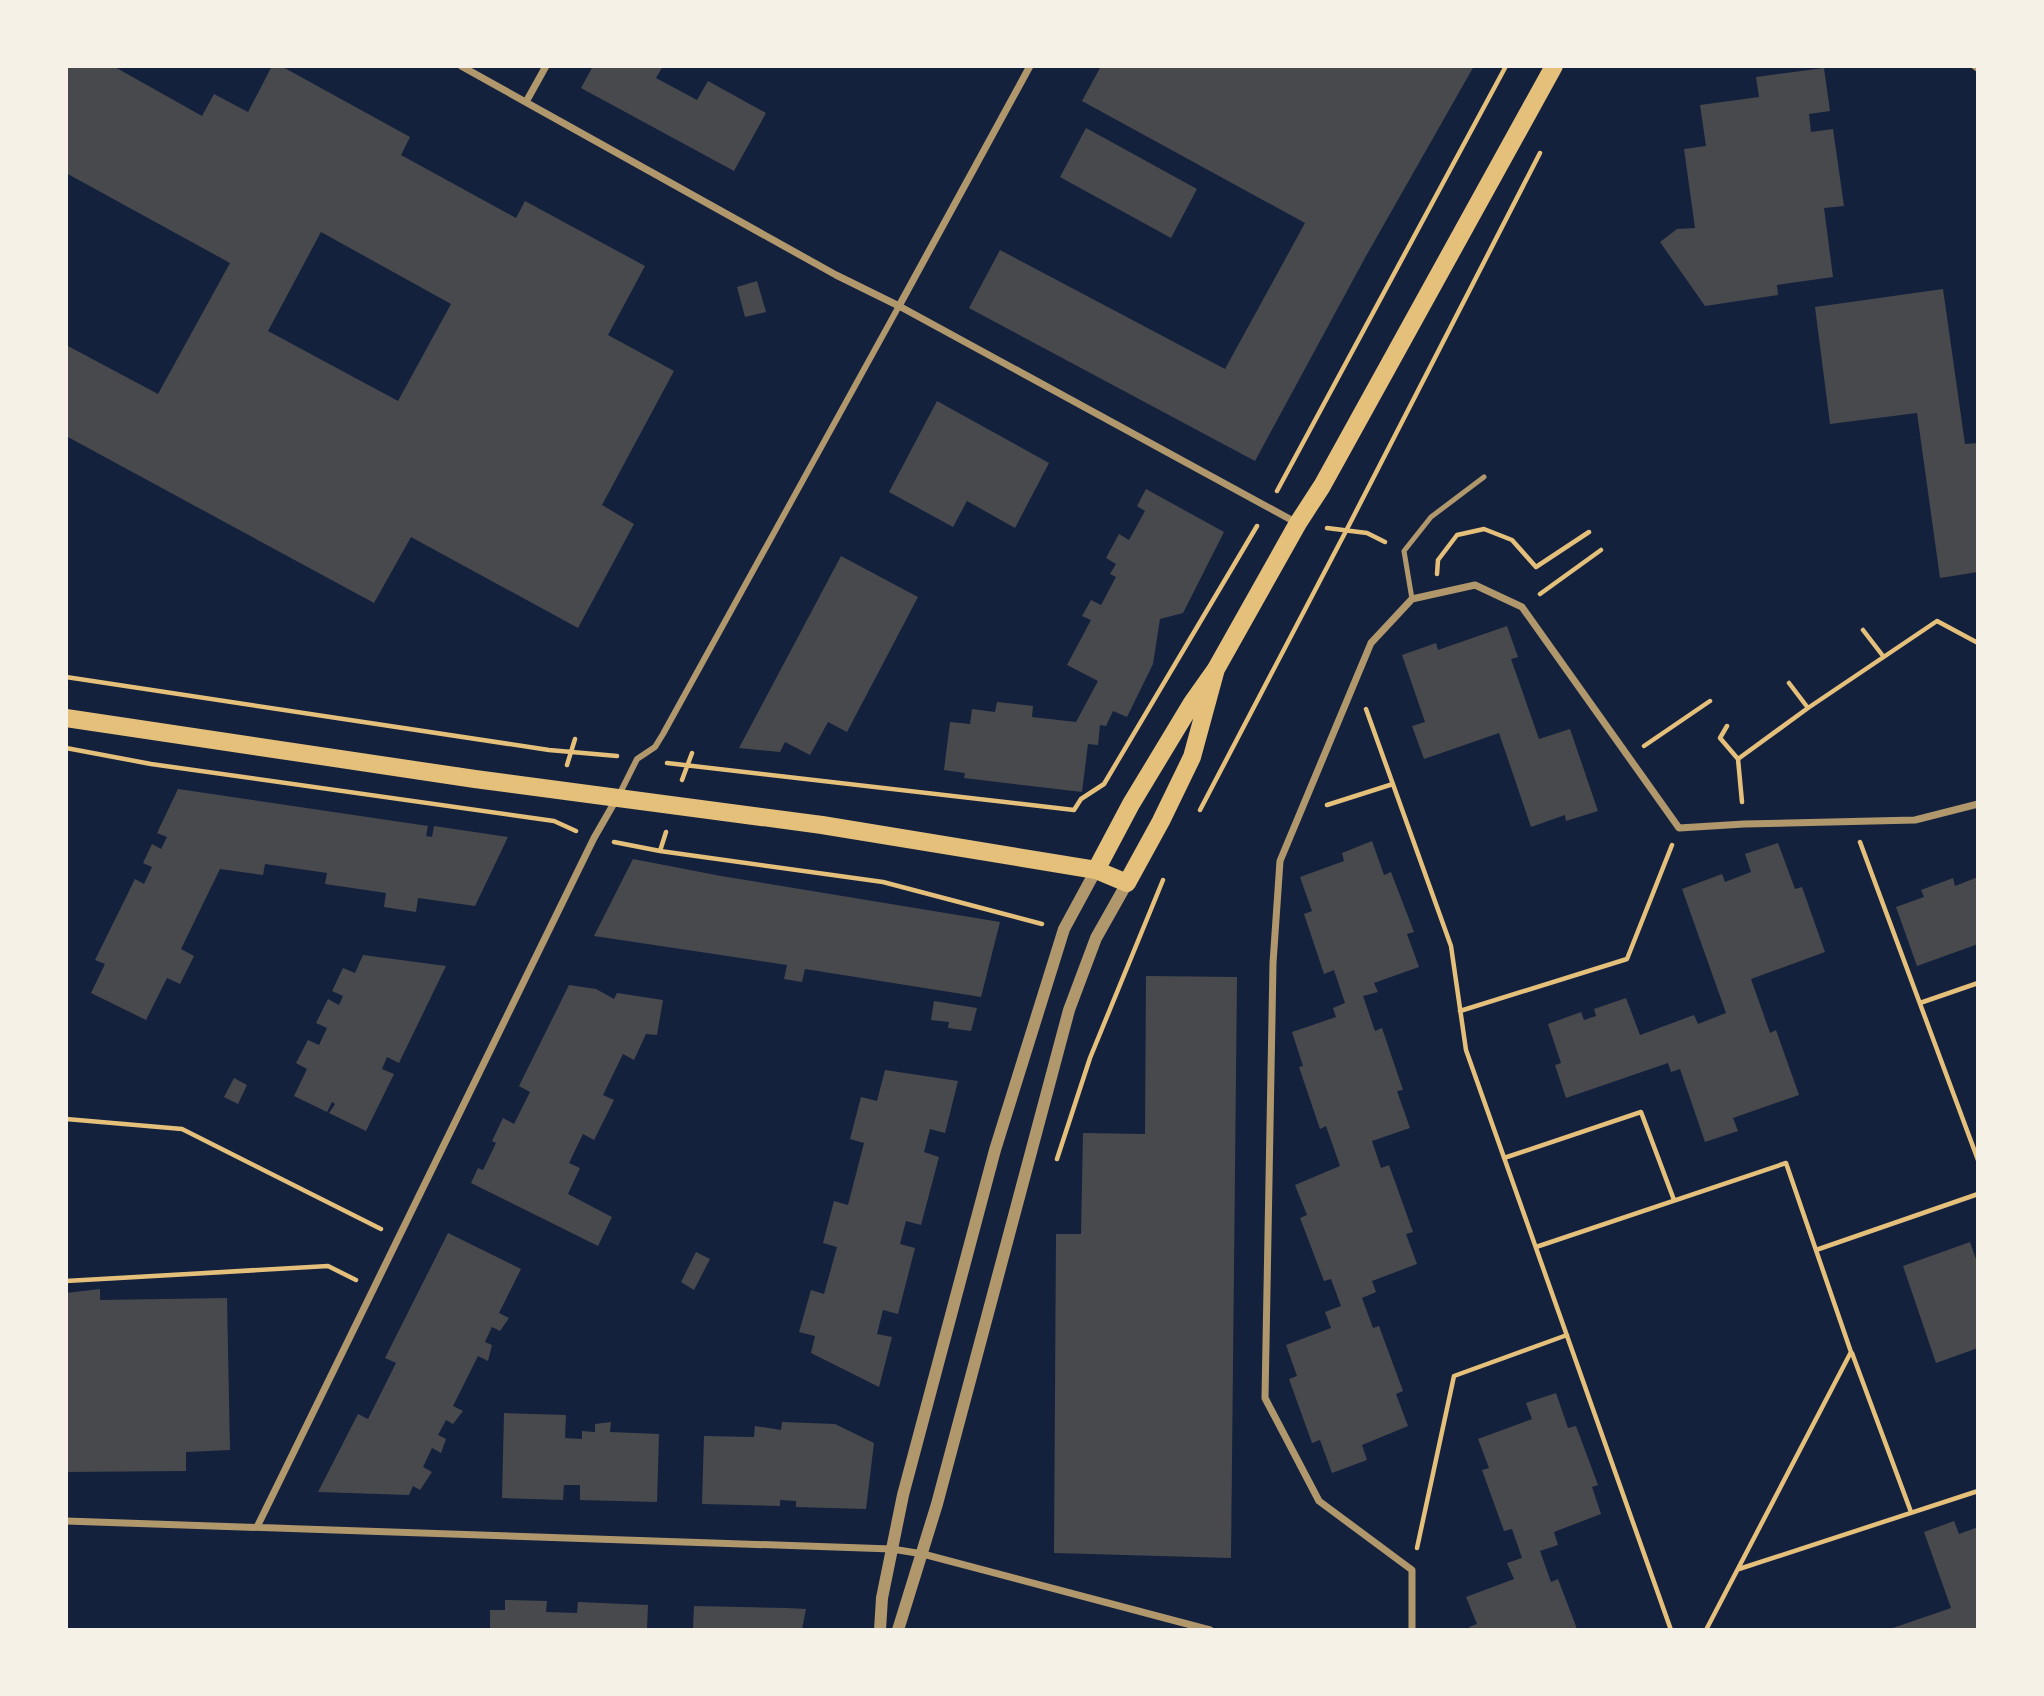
<svg xmlns="http://www.w3.org/2000/svg" width="2044" height="1696" viewBox="0 0 2044 1696" font-family="'IBM Plex Sans',sans-serif">
	<style>
		.building { fill: #48494c; fill-rule: evenodd }
		.lines { fill: none; stroke-linecap: round; stroke-linejoin: round }
		.path { stroke: #e5c07b; stroke-width: 4.5 }
		.service { stroke: #b1986c; stroke-width: 5 }
		.pedestrian { stroke: #b1986c; stroke-width: 6 }
		.minor { stroke: #b1986c; stroke-width: 7 }
		.tertiary { stroke: #b1986c; stroke-width: 12 }
		.primary { stroke: #e5c07b; stroke-width: 18 }
	</style>
	<rect width="100%" height="100%" fill="#14213d"/>
	<!-- building -->
	<path class="building" d="M 66,66 L 113,66 L 202,116 L 214,94 L 248,112 L 272,66 L 281,66 L 410,137 L 401,155 L 516,218 L 525,201 L 645,266 L 608,335 L 674,371 L 602,505 L 634,524 L 578,628 L 411,537 L 374,603 L 66,436 L 66,345 L 158,394 L 230,263 L 66,173 ZM 321,232 L 451,304 L 398,401 L 268,331 Z
		M 593,66 L 663,66 L 656,78 L 697,100 L 708,81 L 766,113 L 734,171 L 581,88 Z
		M 1101,66 L 1474,66 L 1366,256 L 1255,461 L 969,308 L 1000,250 L 1225,369 L 1305,223 L 1082,101 Z
		M 1824,68 L 1830,111 L 1809,114 L 1811,132 L 1833,129 L 1844,206 L 1824,208 L 1833,277 L 1777,285 L 1778,295 L 1705,306 L 1660,242 L 1677,229 L 1695,228 L 1684,149 L 1706,146 L 1700,105 L 1759,97 L 1756,77 Z
		M 1086,128 L 1197,189 L 1171,238 L 1060,177 Z
		M 757,281 L 766,312 L 745,317 L 737,287 Z
		M 1943,289 L 1965,444 L 1978,443 L 1978,572 L 1940,578 L 1917,413 L 1830,424 L 1815,307 Z
		M 937,401 L 1049,463 L 1015,528 L 967,501 L 953,527 L 889,492 Z
		M 1146,489 L 1224,532 L 1183,613 L 1160,619 L 1153,664 L 1127,717 L 1113,711 L 1106,726 L 1100,725 L 1098,745 L 1088,744 L 1082,792 L 964,778 L 965,773 L 944,770 L 950,722 L 970,724 L 972,709 L 995,712 L 997,702 L 1033,706 L 1032,717 L 1076,722 L 1098,681 L 1067,665 L 1091,620 L 1082,616 L 1091,600 L 1101,605 L 1116,577 L 1110,574 L 1116,564 L 1106,558 L 1119,534 L 1129,540 L 1145,511 L 1137,506 Z
		M 841,556 L 918,597 L 847,732 L 828,722 L 810,755 L 785,742 L 780,752 L 739,748 Z
		M 1507,626 L 1518,657 L 1511,659 L 1539,739 L 1570,729 L 1598,811 L 1566,821 L 1565,815 L 1531,827 L 1499,733 L 1424,759 L 1412,726 L 1425,722 L 1402,655 L 1436,643 L 1438,650 Z
		M 178,789 L 428,826 L 426,836 L 432,837 L 434,826 L 508,837 L 475,906 L 418,898 L 416,912 L 384,907 L 386,893 L 325,884 L 327,873 L 265,864 L 263,875 L 220,869 L 181,949 L 194,956 L 180,984 L 167,978 L 146,1020 L 91,993 L 105,964 L 95,960 L 135,879 L 144,884 L 152,867 L 143,863 L 152,844 L 161,849 L 167,837 L 157,833 Z
		M 1372,841 L 1384,875 L 1391,872 L 1414,932 L 1407,934 L 1419,967 L 1374,983 L 1378,992 L 1363,996 L 1375,1031 L 1382,1028 L 1403,1090 L 1397,1091 L 1410,1128 L 1372,1141 L 1381,1168 L 1389,1165 L 1413,1232 L 1406,1234 L 1417,1264 L 1372,1281 L 1376,1292 L 1362,1298 L 1373,1328 L 1379,1326 L 1403,1391 L 1396,1394 L 1408,1426 L 1362,1445 L 1367,1460 L 1332,1473 L 1320,1440 L 1312,1443 L 1289,1379 L 1297,1376 L 1286,1345 L 1331,1328 L 1325,1312 L 1341,1306 L 1331,1279 L 1324,1281 L 1300,1218 L 1307,1215 L 1295,1185 L 1340,1166 L 1326,1126 L 1320,1129 L 1299,1067 L 1303,1066 L 1292,1032 L 1336,1017 L 1333,1008 L 1345,1003 L 1334,970 L 1324,974 L 1304,914 L 1312,911 L 1300,877 L 1344,861 L 1342,853 Z
		M 1778,843 L 1795,889 L 1802,887 L 1825,952 L 1751,979 L 1770,1033 L 1776,1030 L 1799,1095 L 1733,1118 L 1738,1131 L 1705,1142 L 1680,1069 L 1671,1072 L 1668,1063 L 1566,1098 L 1555,1065 L 1561,1063 L 1548,1024 L 1581,1012 L 1584,1020 L 1596,1016 L 1594,1009 L 1626,998 L 1640,1035 L 1694,1015 L 1698,1024 L 1726,1013 L 1682,889 L 1722,874 L 1725,882 L 1751,872 L 1745,854 Z
		M 633,859 L 721,876 L 1000,922 L 981,997 L 805,969 L 802,982 L 784,979 L 787,965 L 594,936 Z
		M 1978,877 L 1978,944 L 1917,966 L 1896,907 L 1924,897 L 1921,890 L 1953,878 L 1955,886 Z
		M 363,955 L 446,966 L 399,1063 L 387,1057 L 382,1069 L 394,1074 L 366,1131 L 329,1113 L 335,1104 L 332,1102 L 327,1112 L 294,1096 L 307,1069 L 296,1063 L 308,1040 L 319,1045 L 327,1028 L 316,1023 L 328,999 L 339,1005 L 343,996 L 332,991 L 343,968 L 355,973 Z
		M 1146,976 L 1237,977 L 1231,1558 L 1054,1553 L 1056,1234 L 1081,1234 L 1083,1133 L 1145,1134 Z
		M 569,985 L 596,989 L 614,999 L 617,993 L 663,1000 L 657,1035 L 646,1034 L 634,1060 L 623,1054 L 603,1095 L 614,1100 L 594,1140 L 583,1134 L 569,1163 L 580,1168 L 568,1194 L 612,1217 L 598,1246 L 471,1183 L 478,1168 L 483,1170 L 496,1143 L 492,1141 L 503,1118 L 514,1124 L 530,1092 L 519,1086 Z
		M 934,1001 L 977,1008 L 971,1031 L 948,1028 L 949,1022 L 931,1020 Z
		M 885,1070 L 958,1081 L 945,1133 L 930,1129 L 924,1152 L 939,1157 L 921,1225 L 906,1221 L 900,1244 L 915,1248 L 898,1314 L 883,1310 L 877,1334 L 892,1337 L 879,1387 L 811,1353 L 815,1336 L 799,1332 L 811,1290 L 824,1294 L 837,1247 L 823,1243 L 834,1201 L 848,1205 L 864,1143 L 850,1139 L 861,1097 L 877,1101 Z
		M 234,1078 L 247,1085 L 238,1104 L 224,1097 Z
		M 448,1233 L 521,1269 L 499,1313 L 509,1318 L 500,1331 L 492,1327 L 485,1342 L 492,1345 L 488,1361 L 478,1356 L 453,1406 L 463,1411 L 453,1424 L 446,1420 L 438,1435 L 446,1439 L 441,1453 L 432,1448 L 423,1467 L 432,1472 L 420,1490 L 413,1486 L 409,1495 L 318,1492 L 358,1414 L 368,1419 L 396,1363 L 385,1358 Z
		M 1970,1242 L 1978,1265 L 1978,1348 L 1936,1363 L 1903,1266 Z
		M 696,1252 L 710,1259 L 694,1290 L 681,1282 Z
		M 100,1289 L 100,1300 L 227,1298 L 230,1450 L 186,1452 L 186,1471 L 66,1472 L 66,1293 Z
		M 1556,1393 L 1568,1428 L 1576,1426 L 1598,1485 L 1592,1487 L 1601,1514 L 1554,1532 L 1558,1545 L 1540,1551 L 1551,1582 L 1558,1579 L 1577,1629 L 1470,1629 L 1469,1627 L 1477,1624 L 1466,1597 L 1514,1579 L 1507,1563 L 1522,1558 L 1512,1529 L 1504,1531 L 1482,1470 L 1489,1468 L 1478,1439 L 1532,1419 L 1526,1403 Z
		M 504,1413 L 566,1415 L 565,1438 L 582,1439 L 582,1431 L 595,1432 L 595,1424 L 611,1422 L 610,1432 L 659,1434 L 657,1502 L 580,1500 L 580,1485 L 564,1485 L 563,1500 L 502,1498 Z
		M 782,1422 L 835,1424 L 874,1443 L 866,1509 L 796,1507 L 796,1501 L 780,1500 L 780,1506 L 702,1504 L 704,1436 L 754,1437 L 755,1426 L 781,1430 Z
		M 1954,1521 L 1959,1534 L 1978,1527 L 1978,1629 L 1890,1629 L 1951,1608 L 1924,1532 Z
		M 505,1600 L 547,1601 L 546,1612 L 577,1613 L 578,1602 L 648,1605 L 647,1629 L 490,1629 L 490,1610 L 505,1610 Z
		M 694,1606 L 786,1608 L 806,1609 L 802,1629 L 693,1629 Z"/>
	<g class="lines">
		<!-- path -->
		<path class="path" d="M 1277,491 L 1506,66
			M 1327,528 L 1367,533 L 1385,542
			M 1437,574 L 1438,560 L 1457,535 L 1484,529 L 1512,540 L 1536,567 L 1589,532
			M 1540,594 L 1601,550
			M 1863,630 L 1883,656
			M 66,677 L 549,750 L 617,756
			M 1789,683 L 1808,708
			M 1366,709 L 1451,946 L 1466,1050 L 1671,1630
			M 1727,726 L 1720,738 L 1738,759
			M 1644,746 L 1710,701
			M 66,748 L 151,764 L 554,821 L 576,831
			M 667,763 L 1074,810 L 1081,799 L 1104,784 L 1257,526
			M 567,765 L 575,739
			M 682,780 L 692,753
			M 1742,802 L 1738,759 L 1808,708 L 1937,621 L 1978,643
			M 1327,805 L 1393,784
			M 1200,810 L 1346,531 L 1540,153
			M 614,842 L 660,851 L 883,882 L 1042,924
			M 1860,842 L 1978,1160
			M 660,851 L 666,832
			M 1920,1003 L 1978,983
			M 1460,1011 L 1627,959 L 1672,845
			M 66,1119 L 182,1129 L 381,1229
			M 1504,1158 L 1641,1112 L 1674,1200
			M 1057,1159 L 1090,1058 L 1163,880
			M 1536,1247 L 1786,1163 L 1851,1352 L 1706,1630
			M 1816,1250 L 1978,1194
			M 66,1281 L 328,1266 L 356,1280
			M 1852,1353 L 1911,1512
			M 1417,1548 L 1454,1376 L 1567,1335
			M 1739,1569 L 1978,1491"/>
		<!-- service -->
		<path class="service" d="M 1412,599 L 1404,551 L 1431,517 L 1484,477"/>
		<!-- pedestrian -->
		<path class="pedestrian" d="M 1974,66 L 1978,69
			M 619,795 L 637,759 L 655,747 L 663,734 L 899,306"/>
		<!-- minor -->
		<path class="minor" d="M 461,66 L 836,275 L 899,306 L 1297,523
			M 526,102 L 546,66
			M 899,306 L 1030,66
			M 66,1521 L 892,1549 L 923,1554 L 1210,1630
			M 257,1527 L 594,838 L 617,798
			M 1412,1630 L 1412,1570 L 1319,1501 L 1265,1398 L 1273,963 L 1280,861 L 1371,643 L 1412,599 L 1475,585 L 1522,607 L 1679,828 L 1744,824 L 1915,820 L 1978,804"/>
		<!-- tertiary -->
		<path class="tertiary" d="M 880,1630 L 882,1598 L 903,1495 L 995,1150 L 1064,929 L 1096,870
			M 898,1630 L 937,1504 L 1069,1010 L 1096,938 L 1127,883"/>
		<!-- primary -->
		<path class="primary" d="M 66,718 L 475,779 L 822,825 L 1096,870 L 1127,883 L 1161,821 L 1192,757 L 1216,669
			M 1096,870 L 1131,804 L 1192,703 L 1216,669 L 1298,523 L 1322,486 L 1554,66"/>
	</g>
	<!-- border -->
	<rect width="2044" height="1696" fill="none" stroke="#f6f1e7" stroke-width="136"/>
</svg>
